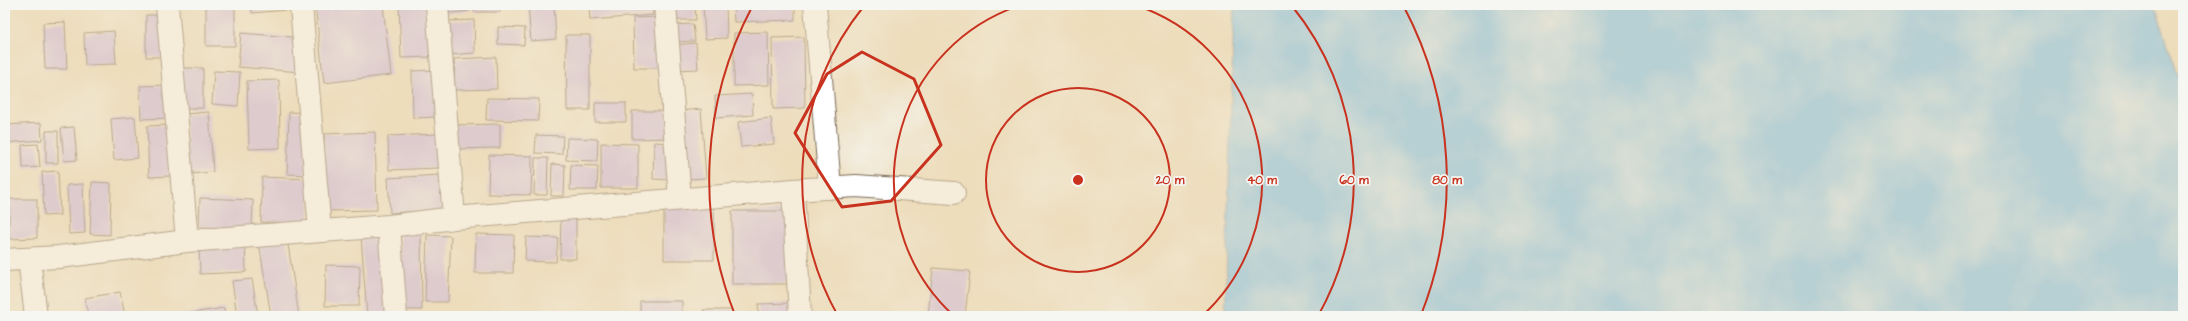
<svg xmlns="http://www.w3.org/2000/svg" width="2188" height="321" viewBox="0 0 2188 321" font-family="'Architects Daughter',sans-serif">
	<style>
		.water { fill: #76c0ef; stroke: #587586 }
		.building { fill: #cab5e3 }
		.lines { fill: none; stroke-linecap: round; stroke-linejoin: round }
		.street-casing { stroke: #796955; stroke-width: 24 }
		.street { stroke: #fff; stroke-width: 22 }
		.marked { fill: none; stroke: #c8321e; stroke-width: 3; stroke-linejoin: round }
		.ring { fill: none; stroke: #c8321e; stroke-width: 2 }
		.centre { fill: #c8321e; stroke: #f6f6f2; stroke-width: 2 }
		.ring-label { font-size: 12px; text-anchor: middle; font-weight: bold; fill: #c8321e; stroke: #f6f6f2; stroke-width: 3.5; stroke-linejoin: round; paint-order: stroke }
	</style>
	<rect width="100%" height="100%" fill="#f6f6f2"/>
	<filter id="ink" filterUnits="userSpaceOnUse"><feTurbulence type="fractalNoise" baseFrequency=".025" numOctaves="2"/><feDisplacementMap in="SourceGraphic" scale="8" xChannelSelector="R" yChannelSelector="G"/><feConvolveMatrix kernelMatrix="1 2 1 2 8 2 1 2 1" color-interpolation-filters="sRGB"/></filter>
	<filter id="wash" filterUnits="userSpaceOnUse"><feTurbulence type="fractalNoise" baseFrequency=".012" numOctaves="4" result="noise"/><feDisplacementMap in="SourceGraphic" scale="16" xChannelSelector="R" yChannelSelector="G"/><feGaussianBlur stdDeviation="0.9" result="paint"/><feColorMatrix in="noise" values="0 0 0 0 0 0 0 0 0 0 0 0 0 0 0 0 0 1.4 0 .05"/><feComposite in="paint" operator="in"/></filter>
	<g filter="url(#wash)">
		<rect width="100%" height="100%" fill="#edddbb"/>
		<!-- water -->
		<path class="water" d="M 1234,5 L 2155,5 L 2183,90 L 2183,316 L 1225,316 Z"/>
		<g id="blocks">
			<!-- building -->
			<path class="building" d="M 206,5 L 235,5 L 235,46 L 206,46 Z
				M 251,5 L 296,5 L 297,9 L 252,13 Z
				M 315,5 L 383,5 L 391,75 L 324,83 Z
				M 399,5 L 430,5 L 432,57 L 401,58 Z
				M 442,5 L 469,5 L 470,11 L 443,14 Z
				M 475,5 L 500,5 L 500,12 L 474,12 Z
				M 528,5 L 554,5 L 556,39 L 531,41 Z
				M 589,5 L 653,5 L 653,15 L 590,20 Z
				M 672,5 L 695,5 L 696,20 L 673,20 Z
				M 703,5 L 726,5 L 727,38 L 705,39 Z
				M 733,5 L 795,5 L 795,20 L 734,22 Z
				M 146,15 L 166,15 L 166,57 L 146,57 Z
				M 661,17 L 661,68 L 634,68 L 633,18 Z
				M 474,20 L 475,53 L 448,55 L 447,21 Z
				M 65,22 L 67,69 L 45,69 L 43,23 Z
				M 693,24 L 695,41 L 675,42 L 674,25 Z
				M 498,27 L 525,28 L 524,45 L 498,44 Z
				M 114,31 L 116,64 L 85,65 L 84,33 Z
				M 768,32 L 769,85 L 734,86 L 734,33 Z
				M 241,33 L 304,38 L 301,72 L 238,67 Z
				M 566,35 L 590,35 L 590,110 L 567,110 Z
				M 804,37 L 805,108 L 773,109 L 772,38 Z
				M 696,43 L 698,69 L 674,70 L 672,45 Z
				M 496,57 L 497,89 L 455,90 L 454,59 Z
				M 182,68 L 203,68 L 203,108 L 183,108 Z
				M 436,70 L 437,117 L 413,118 L 412,71 Z
				M 214,71 L 240,72 L 238,106 L 212,104 Z
				M 279,80 L 280,148 L 249,149 L 247,81 Z
				M 169,85 L 170,118 L 141,119 L 140,86 Z
				M 752,94 L 753,115 L 716,118 L 715,96 Z
				M 487,98 L 539,99 L 538,121 L 486,120 Z
				M 595,103 L 626,103 L 626,122 L 595,122 Z
				M 701,109 L 706,178 L 685,179 L 680,111 Z
				M 632,111 L 668,111 L 669,138 L 632,139 Z
				M 209,112 L 213,172 L 188,174 L 185,114 Z
				M 289,112 L 309,113 L 306,175 L 287,174 Z
				M 135,117 L 138,158 L 114,160 L 111,119 Z
				M 771,118 L 774,144 L 741,147 L 738,122 Z
				M 41,123 L 42,140 L 5,143 L 5,125 Z
				M 500,124 L 500,148 L 455,149 L 455,125 Z
				M 172,125 L 173,176 L 149,177 L 147,126 Z
				M 74,127 L 77,160 L 64,161 L 61,128 Z
				M 46,131 L 58,131 L 58,163 L 46,163 Z
				M 375,132 L 377,210 L 326,211 L 324,134 Z
				M 438,134 L 439,168 L 389,170 L 388,136 Z
				M 536,135 L 563,136 L 562,154 L 535,153 Z
				M 567,138 L 598,139 L 597,161 L 566,160 Z
				M 654,142 L 671,143 L 671,180 L 653,179 Z
				M 601,143 L 638,144 L 638,188 L 601,188 Z
				M 38,144 L 40,167 L 23,168 L 22,145 Z
				M 489,155 L 532,156 L 531,195 L 488,194 Z
				M 535,158 L 548,158 L 547,195 L 534,195 Z
				M 552,164 L 565,165 L 564,196 L 551,196 Z
				M 571,165 L 598,166 L 597,190 L 570,190 Z
				M 58,171 L 60,215 L 44,216 L 42,172 Z
				M 441,175 L 443,210 L 390,213 L 388,178 Z
				M 262,177 L 310,179 L 309,223 L 261,222 Z
				M 92,182 L 111,183 L 110,235 L 90,234 Z
				M 83,184 L 85,233 L 69,234 L 67,185 Z
				M 200,198 L 253,200 L 252,229 L 199,227 Z
				M 9,199 L 37,199 L 37,238 L 9,239 Z
				M 664,208 L 714,208 L 714,260 L 664,260 Z
				M 732,211 L 792,211 L 791,284 L 732,284 Z
				M 561,212 L 576,212 L 576,259 L 560,259 Z
				M 400,233 L 421,233 L 422,310 L 401,310 Z
				M 387,234 L 393,316 L 367,316 L 361,236 Z
				M 476,234 L 514,235 L 513,273 L 475,273 Z
				M 427,235 L 451,236 L 448,302 L 425,302 Z
				M 526,237 L 558,238 L 556,262 L 525,261 Z
				M 287,238 L 299,316 L 271,316 L 259,243 Z
				M 245,243 L 246,272 L 200,274 L 199,244 Z
				M 326,265 L 360,266 L 359,306 L 325,306 Z
				M 933,268 L 970,271 L 965,316 L 928,316 Z
				M 252,279 L 258,316 L 237,316 L 232,281 Z
				M 120,292 L 125,316 L 88,316 L 85,298 Z
				M 640,301 L 682,301 L 682,316 L 640,316 Z
				M 790,303 L 790,316 L 759,316 L 758,304 Z
				M 224,308 L 225,316 L 180,316 L 180,315 Z
				M 703,310 L 732,310 L 732,316 L 704,316 Z"/>
		</g>
	</g>
	<g filter="url(#ink)">
		<use href="#blocks" fill-opacity="0" stroke="#796955" stroke-width="1"/>
		<g class="lines">
			<defs>
				<path id="street" d="M 167,5 L 187,241
					M 301,5 L 320,231
					M 437,5 L 454,218
					M 665,5 L 680,199
					M 815,5 L 830,188
					M 793,190 L 800,316
					M 389,226 L 396,316
					M 29,259 L 36,316
					M 5,260 L 59,257 L 187,241 L 389,226 L 454,218 L 793,190 L 856,186 L 954,193"/>
			</defs>
			<!-- street casing -->
			<use href="#street" class="street-casing"/>
			<!-- street -->
			<use href="#street" class="street"/>
		</g>
	</g>
	<!-- marked area -->
	<path d="M0 0H2188V321H0ZM 862,52 L 914,79 L 941,145 L 891,201 L 842,207 L 795,133 L 827,74 Z" fill="#edddbb" fill-opacity=".55" fill-rule="evenodd"/>
	<path class="marked" d="M 862,52 L 914,79 L 941,145 L 891,201 L 842,207 L 795,133 L 827,74 Z"/>
	<!-- distance rings -->
	<g class="ring">
		<circle cx="1078" cy="180" r="92"/>
		<path d="M954 316A184 184 0 0 1 1021 5M1135 5A184 184 0 0 1 1202 316"/>
		<path d="M838 316A276 276 0 0 1 864 6M1292 6A276 276 0 0 1 1318 316"/>
		<path d="M735 315A369 369 0 0 1 752 7M1404 7A369 369 0 0 1 1421 315"/>
	</g>
	<circle cx="1078" cy="180" r="6" class="centre"/>
	<g class="ring-label">
		<text x="1170" y="184">20 m</text>
		<text x="1262" y="184">40 m</text>
		<text x="1354" y="184">60 m</text>
		<text x="1447" y="184">80 m</text>
	</g>
	<!-- margin -->
	<rect width="2188" height="321" fill="none" stroke="#f6f6f2" stroke-width="20"/>
</svg>
